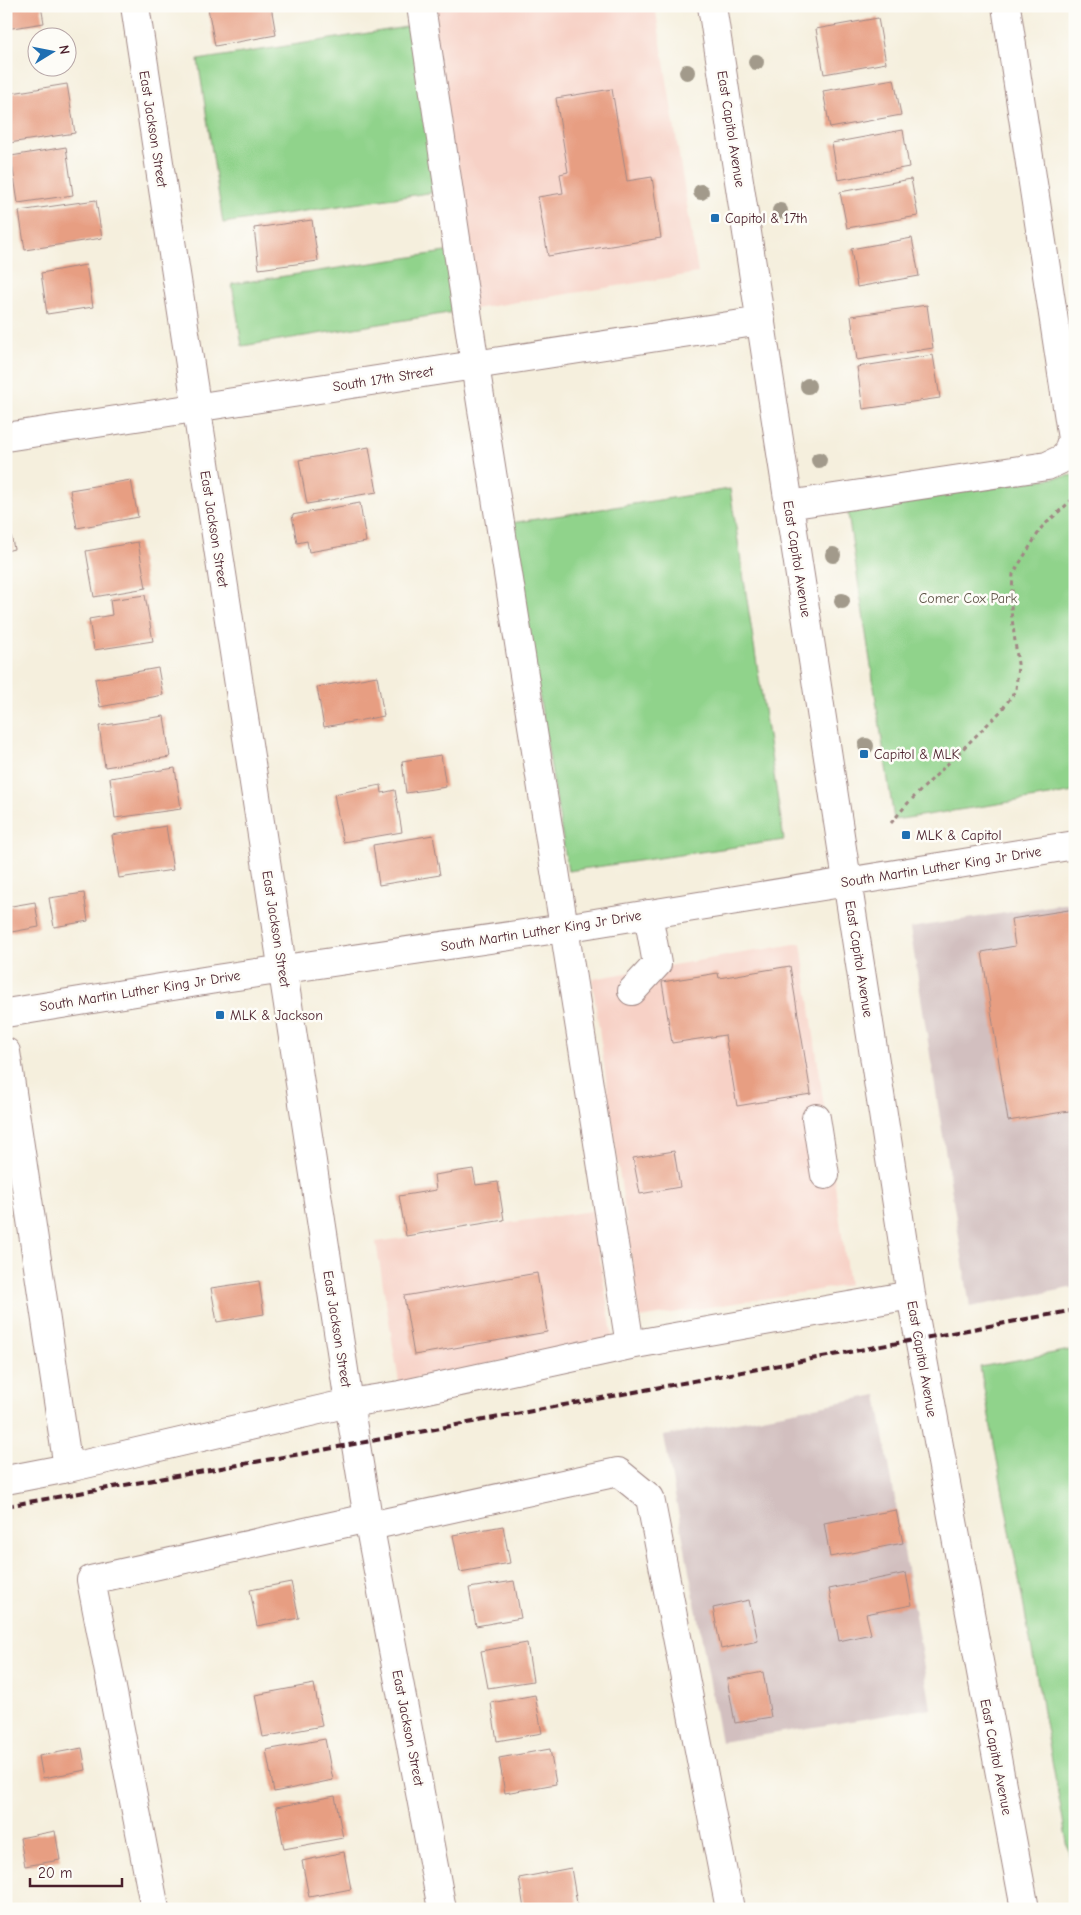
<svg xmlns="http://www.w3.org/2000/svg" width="1081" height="1915" viewBox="0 0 1081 1915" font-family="'Comic Neue',sans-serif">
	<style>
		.built { fill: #f7d1c6 }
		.industrial { fill: #d2bfbf }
		.green { fill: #90d38b; stroke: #6d795b }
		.building { fill: #e79e82 }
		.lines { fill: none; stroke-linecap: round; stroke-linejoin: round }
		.minor-casing { stroke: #a08784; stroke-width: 30 }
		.path { stroke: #a08784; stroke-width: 3; stroke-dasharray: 4 4; stroke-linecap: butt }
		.minor { stroke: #fff; stroke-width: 28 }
		.rail { stroke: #4a1f2b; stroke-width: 4; stroke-dasharray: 8 4; stroke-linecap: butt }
		.tree { fill: #a29a8b }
		.poi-dot { fill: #1f6fb2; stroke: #fdfcf7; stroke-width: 2 }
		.labels { text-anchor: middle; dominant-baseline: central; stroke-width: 5; stroke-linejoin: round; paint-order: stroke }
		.street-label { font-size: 14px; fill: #4a1f2b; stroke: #fdfcf7 }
		.poi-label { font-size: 14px; fill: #4a1f2b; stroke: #fdfcf7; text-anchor: start }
		.park-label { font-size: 14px; fill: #5f5548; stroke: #fdfcf7 }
	</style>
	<rect width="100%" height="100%" fill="#fdfcf7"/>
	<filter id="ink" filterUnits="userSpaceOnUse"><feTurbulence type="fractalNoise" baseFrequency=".02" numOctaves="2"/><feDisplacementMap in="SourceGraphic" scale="10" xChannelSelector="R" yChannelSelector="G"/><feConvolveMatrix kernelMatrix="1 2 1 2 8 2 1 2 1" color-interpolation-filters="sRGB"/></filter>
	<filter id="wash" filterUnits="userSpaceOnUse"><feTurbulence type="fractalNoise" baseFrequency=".0096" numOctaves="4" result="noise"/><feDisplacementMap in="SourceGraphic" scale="20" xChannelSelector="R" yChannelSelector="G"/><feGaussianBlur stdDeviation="1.12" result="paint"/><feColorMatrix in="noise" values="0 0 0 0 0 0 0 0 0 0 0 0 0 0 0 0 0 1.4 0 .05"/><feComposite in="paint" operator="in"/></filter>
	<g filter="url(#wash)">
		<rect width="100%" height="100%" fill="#f5efdd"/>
		<!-- built -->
		<path class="built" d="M 428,6 L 655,6 L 698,273 L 474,309 Z
			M 801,943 L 849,1285 L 640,1318 L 592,979 Z
			M 592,1211 L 613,1339 L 399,1382 L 376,1242 Z"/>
		<!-- industrial -->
		<path class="industrial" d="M 1075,902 L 1075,1287 L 970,1307 L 910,928 Z
			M 877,1395 L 931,1708 L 721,1742 L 664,1436 Z"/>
		<!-- green -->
		<path class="green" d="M 413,26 L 442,191 L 223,223 L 198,60 Z
			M 452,251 L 461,311 L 242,346 L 232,284 Z
			M 1075,475 L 1075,792 L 894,820 L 847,507 Z
			M 730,489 L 784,840 L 568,871 L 511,523 Z
			M 1075,1349 L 1075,1886 L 980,1367 Z"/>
		<g id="blocks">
			<!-- building -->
			<path class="building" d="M 6,6 L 41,6 L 44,23 L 6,29 Z
				M 217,6 L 271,6 L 276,35 L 215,46 L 208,8 Z
				M 878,18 L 886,63 L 824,74 L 816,29 Z
				M 894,79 L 901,115 L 830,128 L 823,91 Z
				M 67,84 L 75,133 L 9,143 L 6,123 L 6,94 Z
				M 612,89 L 627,181 L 652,177 L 661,238 L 548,256 L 538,197 L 563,193 L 560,174 L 568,172 L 556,98 Z
				M 903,130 L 909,167 L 838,180 L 832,143 Z
				M 66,147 L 73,195 L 18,203 L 11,156 Z
				M 911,179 L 918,216 L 847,228 L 840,192 Z
				M 96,200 L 102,238 L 25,250 L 19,211 Z
				M 312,220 L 318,261 L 259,269 L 254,228 Z
				M 912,238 L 919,276 L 857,287 L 851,249 Z
				M 86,265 L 93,307 L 47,314 L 41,273 Z
				M 927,305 L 933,348 L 857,360 L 851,316 Z
				M 933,355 L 940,398 L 863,409 L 857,367 Z
				M 369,447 L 377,492 L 307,504 L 299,460 Z
				M 131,480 L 138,517 L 77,528 L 70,490 Z
				M 360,503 L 366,542 L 309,552 L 307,541 L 297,543 L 292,515 Z
				M 6,511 L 14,549 L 6,551 Z
				M 138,542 L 146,588 L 94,597 L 86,551 Z
				M 145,595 L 153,641 L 94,650 L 89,619 L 112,615 L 110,600 Z
				M 158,668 L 163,695 L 100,707 L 95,679 Z
				M 377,676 L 384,716 L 324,727 L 317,687 Z
				M 164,716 L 170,757 L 105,767 L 99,726 Z
				M 441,755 L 446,787 L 406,793 L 402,761 Z
				M 175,768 L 181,809 L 115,818 L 110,778 Z
				M 381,785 L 382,793 L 395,790 L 402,832 L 343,842 L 334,794 Z
				M 166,826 L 173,870 L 119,878 L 112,835 Z
				M 433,835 L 440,875 L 379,885 L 373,845 Z
				M 84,893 L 88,921 L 54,927 L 49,898 Z
				M 35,902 L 39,927 L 6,933 L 6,907 Z
				M 1075,909 L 1075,1110 L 1008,1121 L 982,952 L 1015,946 L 1011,919 Z
				M 790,966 L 811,1094 L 737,1106 L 725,1035 L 672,1043 L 662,982 L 718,973 L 719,978 Z
				M 674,1151 L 680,1187 L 640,1194 L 633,1158 Z
				M 473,1169 L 476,1185 L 498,1182 L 504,1220 L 406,1236 L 399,1196 L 436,1190 L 434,1175 Z
				M 537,1273 L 547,1332 L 414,1355 L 404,1296 Z
				M 259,1281 L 264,1314 L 217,1322 L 211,1288 Z
				M 896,1510 L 903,1543 L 830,1557 L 824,1523 Z
				M 503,1526 L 510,1563 L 460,1572 L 453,1535 Z
				M 906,1573 L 912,1605 L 866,1614 L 871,1634 L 839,1641 L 829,1589 Z
				M 514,1581 L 521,1618 L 476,1626 L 469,1588 Z
				M 291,1582 L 299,1618 L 257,1626 L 250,1590 Z
				M 749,1600 L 758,1641 L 721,1649 L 713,1608 Z
				M 527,1643 L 533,1681 L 488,1688 L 481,1651 Z
				M 763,1672 L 771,1717 L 735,1723 L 727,1679 Z
				M 314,1684 L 322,1726 L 263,1737 L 255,1695 Z
				M 535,1695 L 542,1733 L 497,1741 L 491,1703 Z
				M 325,1739 L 333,1780 L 274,1792 L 266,1750 Z
				M 82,1748 L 86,1770 L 43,1778 L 39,1756 Z
				M 550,1749 L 556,1784 L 505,1793 L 499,1758 Z
				M 335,1796 L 343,1838 L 284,1849 L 276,1807 Z
				M 55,1831 L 60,1860 L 25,1866 L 20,1838 Z
				M 344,1852 L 351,1889 L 309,1897 L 302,1861 Z
				M 571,1868 L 578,1909 L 524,1909 L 519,1878 Z"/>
		</g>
	</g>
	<g filter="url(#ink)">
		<use href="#blocks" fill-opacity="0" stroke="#a08784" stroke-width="1"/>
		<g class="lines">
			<defs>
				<path id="minor" d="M 135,6 L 349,1403 L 368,1518 L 442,1909
					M 421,6 L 475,365 L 630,1345
					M 712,6 L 911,1295 L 1025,1909
					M 6,437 L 761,321
					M 788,505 L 1047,466 L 1066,457 L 1072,439 L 1006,6
					M 632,991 L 657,964 L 648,914
					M 6,1013 L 216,979 L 564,928 L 1075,845
					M 6,1052 L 68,1468
					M 816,1118 L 825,1175
					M 6,1480 L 68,1468 L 349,1403 L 400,1395 L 630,1345 L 911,1295
					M 370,1526 L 618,1472 L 650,1498 L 730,1909
					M 155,1909 L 91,1580 L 368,1518"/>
			</defs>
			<!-- minor casing -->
			<use href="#minor" class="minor-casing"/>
			<!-- path -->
			<path class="path" d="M 891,823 L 908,803 L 1001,711 L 1016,690 L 1018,664 L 1011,611 L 1013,574 L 1042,527 L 1075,497"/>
			<!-- minor -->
			<use href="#minor" class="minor"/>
			<!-- rail -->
			<path class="rail" d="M 6,1506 L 306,1453 L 1075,1310"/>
		</g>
		<!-- trees -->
		<g class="tree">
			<circle cx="756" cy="62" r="8"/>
			<circle cx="687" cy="72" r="8"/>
			<circle cx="701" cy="192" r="8"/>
			<circle cx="780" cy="211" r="8"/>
			<circle cx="808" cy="386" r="8"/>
			<circle cx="819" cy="460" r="8"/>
			<circle cx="833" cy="555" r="8"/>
			<circle cx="842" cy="601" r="8"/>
			<circle cx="866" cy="746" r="8"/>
		</g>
	</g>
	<!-- markers -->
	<g class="poi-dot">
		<rect x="710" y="213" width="10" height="10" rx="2.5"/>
		<rect x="859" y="749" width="10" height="10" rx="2.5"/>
		<rect x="901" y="830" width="10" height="10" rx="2.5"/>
		<rect x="215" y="1010" width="10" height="10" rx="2.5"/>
	</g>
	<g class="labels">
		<!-- street labels -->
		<g class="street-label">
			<text transform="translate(153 129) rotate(81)">East Jackson Street</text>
			<text transform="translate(731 129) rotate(81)">East Capitol Avenue</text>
			<text transform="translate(383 379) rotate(-9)">South 17th Street</text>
			<text transform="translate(214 529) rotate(81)">East Jackson Street</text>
			<text transform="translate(797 559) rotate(81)">East Capitol Avenue</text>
			<text transform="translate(941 867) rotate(-9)">South Martin Luther King Jr Drive</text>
			<text transform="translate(276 929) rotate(81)">East Jackson Street</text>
			<text transform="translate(541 931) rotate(-9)">South Martin Luther King Jr Drive</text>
			<text transform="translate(859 959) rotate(81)">East Capitol Avenue</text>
			<text transform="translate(140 991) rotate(-9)">South Martin Luther King Jr Drive</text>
			<text transform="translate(337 1329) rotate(81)">East Jackson Street</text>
			<text transform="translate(922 1359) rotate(80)">East Capitol Avenue</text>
			<text transform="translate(408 1728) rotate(79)">East Jackson Street</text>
			<text transform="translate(996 1757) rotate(79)">East Capitol Avenue</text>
		</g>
		<!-- poi labels -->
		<g class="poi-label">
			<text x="725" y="218">Capitol &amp; 17th</text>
			<text x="874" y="754">Capitol &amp; MLK</text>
			<text x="916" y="835">MLK &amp; Capitol</text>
			<text x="230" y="1015">MLK &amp; Jackson</text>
		</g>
		<!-- park labels -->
		<g class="park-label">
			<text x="968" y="598">Comer Cox Park</text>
		</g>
	</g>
	<!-- margin -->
	<rect width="1081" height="1915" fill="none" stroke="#fdfcf7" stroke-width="25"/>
	<!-- north arrow -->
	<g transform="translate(52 52) rotate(80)"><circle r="24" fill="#fdfcf7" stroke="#b5a4a5"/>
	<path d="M0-4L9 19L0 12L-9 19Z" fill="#1f6fb2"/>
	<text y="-8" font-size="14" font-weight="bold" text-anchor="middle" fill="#4a1f2b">N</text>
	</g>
	<!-- scale -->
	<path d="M30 1878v8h92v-8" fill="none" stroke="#4a1f2b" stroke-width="2.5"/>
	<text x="38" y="1878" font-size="15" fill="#4a1f2b" stroke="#fdfcf7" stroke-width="4" paint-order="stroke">20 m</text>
</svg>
